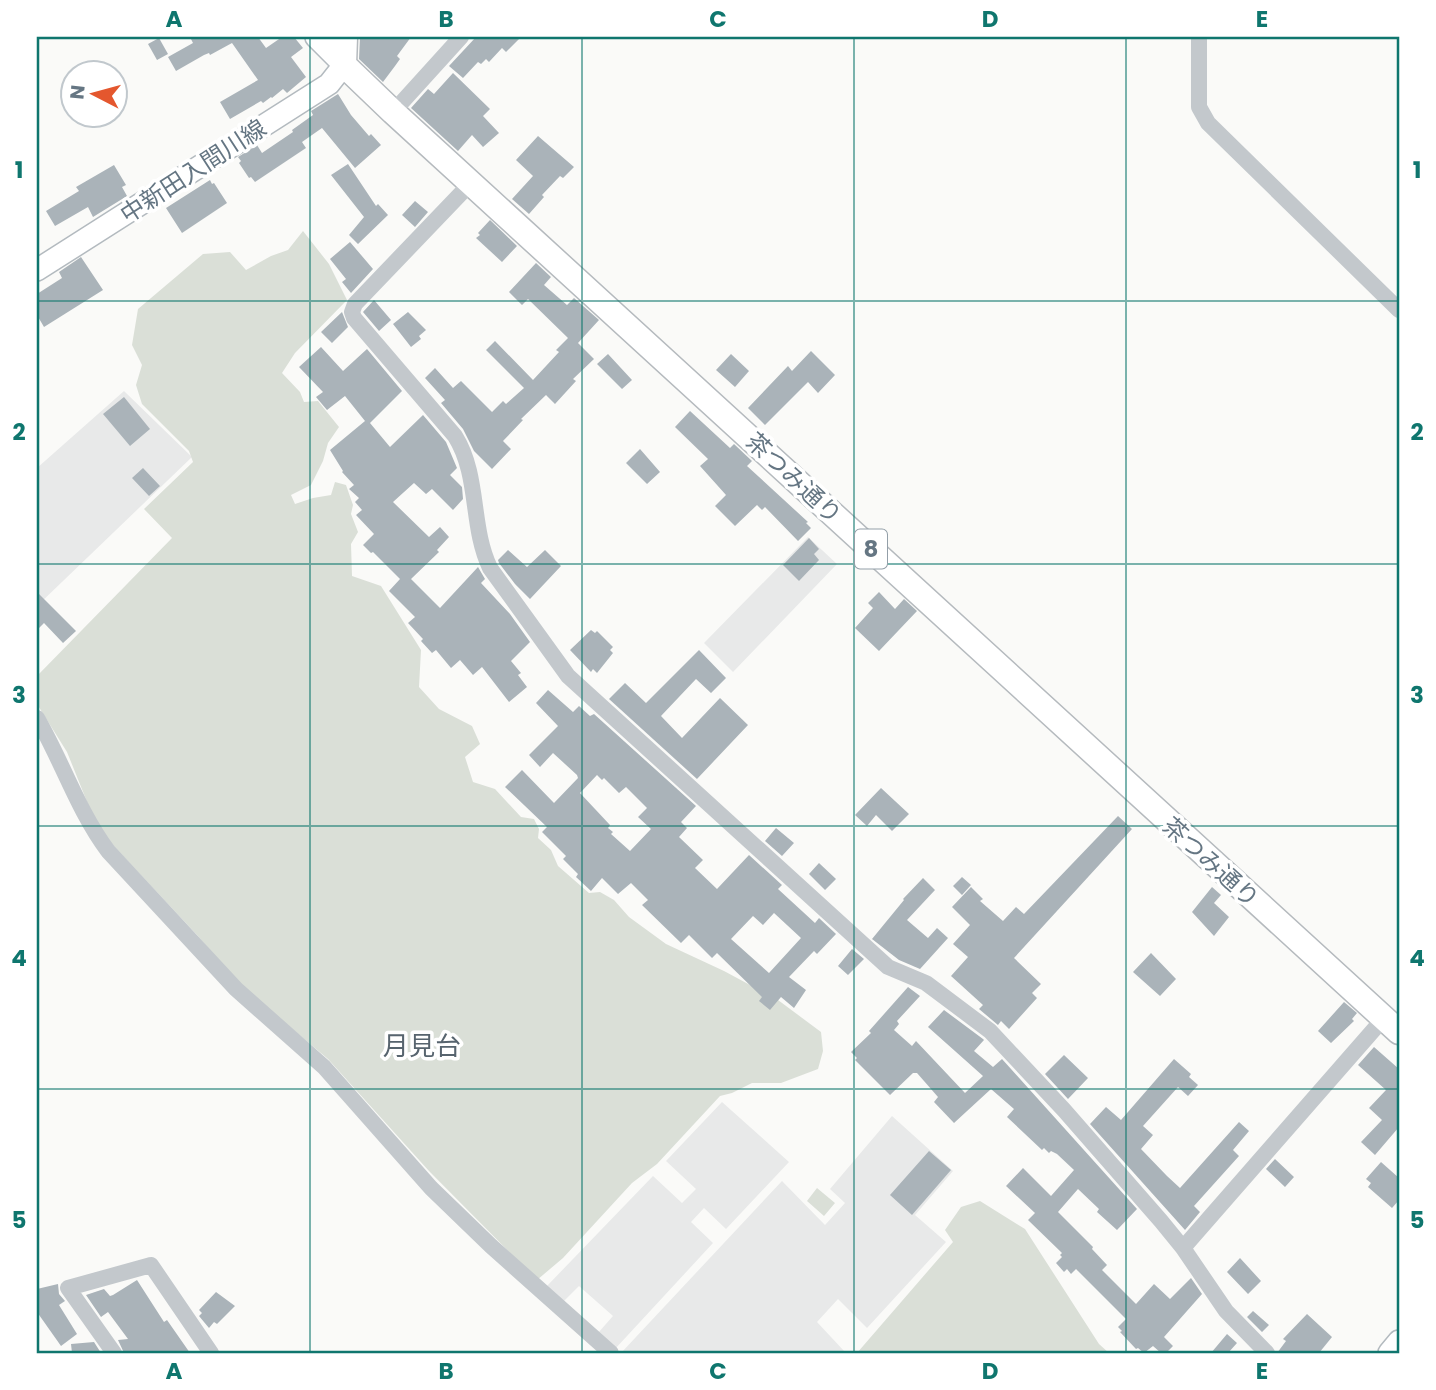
<svg xmlns="http://www.w3.org/2000/svg" width="1436" height="1390" viewBox="0 0 1436 1390" font-family="Poppins,'Noto Sans JP',sans-serif">
	<style>
		.built { fill: #e8e9e9 }
		.green { fill: #dadfd7 }
		.building { fill: #aab3b9; fill-rule: evenodd }
		.lines { fill: none; stroke-linecap: round; stroke-linejoin: round }
		.secondary-casing { stroke: #b3babf; stroke-width: 24 }
		.primary-casing { stroke: #b5babe; stroke-width: 27 }
		.street { stroke: #c3c8cc; stroke-width: 16 }
		.secondary { stroke: #fff; stroke-width: 21 }
		.primary { stroke: #fff; stroke-width: 24 }
		.grid { fill: none; stroke: #0f766e; stroke-width: 2; stroke-opacity: 0.55 }
		.labels { text-anchor: middle; dominant-baseline: central; stroke-width: 7; stroke-linejoin: round; paint-order: stroke }
		.shield { fill: #fff; stroke: #939fa8; stroke-width: 2 }
		.shield-label { font-size: 23px; font-weight: bold; fill: #657683 }
		.street-label { font-size: 24px; fill: #657683; stroke: #fff }
		.neighbourhood-label { font-size: 26px; fill: #57646e; stroke: #fff }
		.neatline { fill: none; stroke: #0f766e; stroke-width: 2.5 }
		.grid-label { font-size: 23px; text-anchor: middle; font-weight: bold; fill: #0f766e }
	</style>
	<rect width="100%" height="100%" fill="#fafaf8"/>
	<!-- built -->
	<path class="built" d="M 124,391 L 192,457 L 37,606 L 37,468 Z
		M 808,537 L 837,564 L 733,672 L 704,643 Z
		M 722,1102 L 789,1162 L 726,1229 L 704,1208 L 691,1222 L 713,1243 L 615,1349 L 598,1333 L 613,1316 L 579,1286 L 563,1302 L 546,1287 L 653,1176 L 682,1203 L 696,1189 L 666,1161 Z
		M 892,1116 L 953,1171 L 915,1215 L 946,1242 L 867,1328 L 838,1299 L 817,1322 L 845,1352 L 843,1353 L 621,1353 L 782,1181 L 825,1225 L 845,1203 L 830,1189 Z"/>
	<!-- green -->
	<path class="green" d="M 303,231 L 329,264 L 347,300 L 295,353 L 282,373 L 300,392 L 304,402 L 318,401 L 339,427 L 328,443 L 323,461 L 311,485 L 291,495 L 295,504 L 313,498 L 331,495 L 335,482 L 346,485 L 353,505 L 351,514 L 358,532 L 351,544 L 352,576 L 381,586 L 421,650 L 419,687 L 439,709 L 472,726 L 480,744 L 465,757 L 473,782 L 495,789 L 521,817 L 534,819 L 539,829 L 538,838 L 551,850 L 558,866 L 589,893 L 600,892 L 614,900 L 629,917 L 666,944 L 724,971 L 778,1000 L 821,1032 L 823,1051 L 818,1069 L 781,1083 L 752,1083 L 732,1093 L 720,1096 L 657,1164 L 632,1183 L 563,1258 L 537,1280 L 429,1171 L 328,1059 L 240,985 L 197,935 L 98,829 L 67,752 L 37,704 L 37,676 L 172,538 L 144,509 L 193,462 L 189,451 L 142,404 L 136,385 L 142,365 L 132,345 L 138,309 L 203,254 L 230,252 L 246,270 L 271,256 L 288,250 Z
		M 817,1188 L 835,1203 L 824,1216 L 807,1201 Z
		M 980,1201 L 1025,1229 L 1099,1344 L 1109,1353 L 857,1353 L 953,1242 L 945,1230 L 961,1207 Z"/>
	<!-- building -->
	<path class="building" d="M 190,37 L 258,37 L 266,48 L 282,37 L 294,37 L 303,48 L 291,57 L 306,77 L 287,93 L 283,89 L 272,98 L 271,97 L 263,103 L 261,101 L 230,119 L 220,102 L 258,80 L 232,43 L 210,55 L 209,53 L 204,55 L 176,71 L 168,57 L 193,43 Z
		M 360,37 L 411,37 L 397,56 L 400,59 L 395,66 L 383,82 L 359,59 Z
		M 476,37 L 521,37 L 506,52 L 502,48 L 489,62 L 486,59 L 481,64 L 478,62 L 463,78 L 449,66 Z
		M 159,38 L 168,54 L 157,60 L 148,44 Z
		M 453,73 L 490,109 L 483,116 L 499,133 L 483,147 L 472,135 L 458,151 L 411,108 L 428,89 L 434,94 Z
		M 338,94 L 351,115 L 369,136 L 371,134 L 381,145 L 355,168 L 322,128 L 302,142 L 306,148 L 255,182 L 251,177 L 249,178 L 239,163 L 241,161 L 238,157 L 257,145 L 262,153 L 293,132 L 292,130 L 313,115 L 311,111 Z
		M 538,136 L 574,167 L 563,178 L 560,176 L 542,195 L 544,197 L 529,214 L 512,199 L 533,176 L 516,160 Z
		M 348,164 L 376,206 L 378,204 L 388,215 L 358,244 L 349,235 L 364,217 L 331,175 Z
		M 114,165 L 126,185 L 122,187 L 127,196 L 93,217 L 88,207 L 55,226 L 46,211 L 79,191 L 76,187 Z
		M 210,180 L 212,184 L 214,183 L 227,203 L 182,233 L 166,208 Z
		M 415,201 L 428,212 L 415,227 L 402,215 Z
		M 490,220 L 517,246 L 502,262 L 476,238 L 480,235 L 478,233 Z
		M 350,242 L 373,269 L 351,293 L 342,282 L 346,279 L 330,259 Z
		M 81,257 L 103,290 L 44,327 L 37,315 L 37,294 L 62,278 L 59,272 Z
		M 536,263 L 551,277 L 544,285 L 567,305 L 574,298 L 599,320 L 578,343 L 594,359 L 573,379 L 576,381 L 555,404 L 546,395 L 521,419 L 523,420 L 503,441 L 511,449 L 492,469 L 474,451 L 463,429 L 441,403 L 445,400 L 425,378 L 435,368 L 453,388 L 461,381 L 492,412 L 503,401 L 506,404 L 524,388 L 486,350 L 495,341 L 533,380 L 559,352 L 556,350 L 568,338 L 528,299 L 522,305 L 509,292 Z
		M 374,300 L 391,320 L 379,331 L 363,312 Z
		M 342,312 L 348,327 L 332,343 L 321,332 Z
		M 408,312 L 426,330 L 419,336 L 421,339 L 411,347 L 393,324 Z
		M 321,347 L 343,371 L 367,349 L 402,391 L 370,423 L 390,447 L 423,415 L 446,442 L 457,468 L 450,475 L 462,487 L 463,499 L 453,510 L 432,489 L 426,494 L 414,483 L 393,502 L 429,537 L 440,527 L 449,537 L 437,550 L 439,552 L 411,579 L 440,608 L 478,567 L 485,579 L 481,583 L 510,614 L 530,642 L 511,661 L 521,673 L 518,675 L 527,687 L 509,702 L 482,667 L 473,675 L 460,660 L 451,668 L 436,650 L 432,653 L 421,641 L 423,639 L 408,623 L 415,617 L 389,591 L 400,579 L 373,552 L 371,553 L 363,545 L 374,534 L 356,515 L 362,510 L 355,502 L 359,498 L 349,489 L 354,485 L 342,472 L 343,471 L 330,450 L 365,421 L 345,396 L 327,410 L 316,397 L 323,392 L 299,367 Z
		M 811,351 L 835,375 L 818,393 L 808,382 L 765,425 L 748,408 L 788,366 L 792,371 Z
		M 608,354 L 632,380 L 622,389 L 597,364 Z
		M 731,354 L 749,371 L 735,387 L 716,370 Z
		M 124,397 L 150,429 L 130,446 L 103,414 Z
		M 690,411 L 730,448 L 734,444 L 752,461 L 747,466 L 808,522 L 806,523 L 811,528 L 798,541 L 765,507 L 762,510 L 757,505 L 735,526 L 715,506 L 726,495 L 700,466 L 708,459 L 675,427 Z
		M 640,449 L 660,472 L 647,484 L 626,463 Z
		M 143,468 L 160,486 L 149,496 L 132,478 Z
		M 809,538 L 819,549 L 814,554 L 819,560 L 799,581 L 783,565 Z
		M 508,550 L 527,567 L 545,550 L 561,566 L 530,599 L 515,584 L 499,563 L 498,560 Z
		M 37,592 L 76,631 L 63,643 L 44,623 L 37,630 Z
		M 879,592 L 895,609 L 904,599 L 917,611 L 879,651 L 855,628 L 873,608 L 868,603 Z
		M 591,630 L 595,633 L 597,631 L 613,647 L 610,650 L 613,653 L 597,673 L 593,669 L 591,672 L 570,650 Z
		M 699,650 L 726,678 L 711,693 L 696,679 L 661,716 L 682,738 L 720,698 L 748,725 L 697,779 L 609,699 L 625,683 L 646,703 Z
		M 548,690 L 573,712 L 579,706 L 590,716 L 594,714 L 696,806 L 681,822 L 687,828 L 679,837 L 703,860 L 695,868 L 717,889 L 749,855 L 782,885 L 778,889 L 815,923 L 819,918 L 836,934 L 817,954 L 814,951 L 789,977 L 806,990 L 794,1008 L 781,997 L 770,1010 L 759,1001 L 762,997 L 717,953 L 712,958 L 689,935 L 681,943 L 642,905 L 648,900 L 631,883 L 618,894 L 602,878 L 591,891 L 576,877 L 578,874 L 563,859 L 566,856 L 542,832 L 547,827 L 505,787 L 522,770 L 554,803 L 578,778 L 577,775 L 553,753 L 540,767 L 529,755 L 558,726 L 536,703 ZM 597,775 L 602,780 L 604,778 L 619,793 L 626,787 L 647,808 L 638,817 L 651,829 L 630,851 L 611,834 L 613,832 L 608,828 L 610,825 L 580,793 ZM 774,913 L 801,938 L 769,973 L 731,939 L 753,916 L 763,925 Z
		M 881,788 L 909,814 L 892,831 L 876,815 L 867,826 L 855,815 Z
		M 1118,816 L 1132,829 L 1014,958 L 1041,984 L 1032,993 L 1037,998 L 1009,1029 L 1001,1021 L 998,1025 L 979,1009 L 983,1005 L 951,976 L 968,957 L 953,944 L 970,925 L 952,907 L 971,887 L 983,899 L 980,901 L 1003,921 L 1016,907 L 1024,914 Z
		M 776,828 L 794,843 L 782,856 L 765,841 Z
		M 819,863 L 836,879 L 825,890 L 809,874 Z
		M 962,877 L 971,885 L 962,895 L 953,886 Z
		M 923,878 L 935,890 L 907,920 L 928,938 L 937,928 L 948,938 L 920,969 L 899,960 L 872,939 L 904,900 L 903,899 Z
		M 1212,887 L 1221,895 L 1214,903 L 1229,917 L 1214,936 L 1192,912 Z
		M 852,949 L 864,959 L 848,975 L 838,966 Z
		M 1151,953 L 1176,979 L 1160,996 L 1133,972 Z
		M 908,987 L 920,996 L 897,1021 L 899,1024 L 894,1030 L 912,1046 L 916,1041 L 965,1093 L 983,1076 L 928,1027 L 944,1010 L 983,1039 L 984,1040 L 974,1051 L 993,1067 L 1002,1059 L 1137,1209 L 1117,1230 L 1097,1212 L 1099,1209 L 1078,1189 L 1058,1212 L 1093,1247 L 1092,1249 L 1107,1265 L 1102,1270 L 1136,1304 L 1154,1284 L 1170,1299 L 1191,1278 L 1202,1294 L 1164,1337 L 1173,1346 L 1166,1353 L 1161,1353 L 1153,1346 L 1144,1353 L 1138,1348 L 1136,1349 L 1120,1332 L 1122,1331 L 1118,1327 L 1126,1319 L 1076,1269 L 1071,1274 L 1067,1269 L 1064,1272 L 1056,1263 L 1062,1257 L 1060,1255 L 1062,1253 L 1028,1220 L 1035,1213 L 1006,1186 L 1023,1168 L 1051,1196 L 1074,1170 L 1057,1154 L 1051,1151 L 1049,1153 L 1044,1148 L 1042,1150 L 1007,1117 L 1014,1109 L 991,1089 L 954,1123 L 934,1102 L 938,1097 L 917,1073 L 913,1073 L 890,1095 L 855,1060 L 857,1058 L 851,1052 L 871,1033 L 869,1031 Z
		M 1344,1002 L 1357,1013 L 1352,1019 L 1354,1021 L 1331,1043 L 1318,1031 Z
		M 1374,1047 L 1399,1069 L 1399,1127 L 1375,1155 L 1361,1142 L 1382,1120 L 1369,1108 L 1386,1090 L 1358,1065 Z
		M 1064,1055 L 1088,1078 L 1068,1099 L 1045,1074 Z
		M 1174,1059 L 1191,1074 L 1189,1077 L 1198,1085 L 1188,1096 L 1178,1087 L 1143,1126 L 1153,1135 L 1141,1149 L 1167,1176 L 1180,1188 L 1239,1122 L 1249,1131 L 1233,1150 L 1239,1156 L 1194,1206 L 1200,1212 L 1185,1230 L 1090,1124 L 1106,1107 L 1121,1120 Z
		M 929,1151 L 951,1170 L 912,1215 L 890,1195 Z
		M 1275,1159 L 1294,1177 L 1285,1187 L 1266,1169 Z
		M 1381,1162 L 1399,1178 L 1399,1200 L 1392,1208 L 1368,1187 L 1371,1183 L 1366,1179 Z
		M 1240,1258 L 1261,1281 L 1248,1294 L 1227,1272 Z
		M 137,1280 L 164,1322 L 167,1320 L 190,1353 L 124,1353 L 118,1340 L 128,1339 L 108,1312 L 101,1317 L 86,1295 L 104,1289 L 110,1296 L 113,1295 Z
		M 58,1284 L 59,1294 L 65,1301 L 59,1305 L 77,1334 L 61,1346 L 37,1312 L 37,1289 Z
		M 216,1292 L 235,1306 L 217,1324 L 214,1322 L 209,1328 L 199,1316 L 202,1313 L 199,1310 Z
		M 1253,1311 L 1269,1325 L 1262,1332 L 1247,1317 Z
		M 1307,1314 L 1332,1337 L 1319,1353 L 1277,1353 L 1286,1341 L 1283,1339 Z
		M 1227,1334 L 1237,1343 L 1228,1353 L 1211,1353 Z
		M 94,1342 L 101,1353 L 72,1353 L 71,1344 Z"/>
	<g class="lines">
		<defs>
			<path id="secondary" d="M 37,270 L 329,84 L 344,65 L 316,37
				M 1389,1353 L 1399,1341"/>
			<path id="primary" d="M 345,37 L 344,65 L 393,112 L 1399,1032"/>
		</defs>
		<!-- secondary casing -->
		<use href="#secondary" class="secondary-casing"/>
		<!-- primary casing -->
		<use href="#primary" class="primary-casing"/>
		<!-- street -->
		<path class="street" d="M 1199,37 L 1199,107 L 1208,123 L 1399,310
			M 393,112 L 461,37
			M 470,184 L 355,304 L 352,312 L 354,318 L 455,436 C 480,476 470,526 490,568 L 568,676 L 888,967 L 926,983 L 990,1031 L 1064,1110 L 1161,1221 L 1183,1248 L 1226,1311 L 1267,1353
			M 37,718 C 62,761 78,811 108,851 L 236,989 L 324,1067 L 431,1188 L 491,1246 L 611,1353
			M 1183,1248 L 1384,1018
			M 114,1353 L 68,1288 L 151,1265 L 211,1353"/>
		<!-- secondary -->
		<use href="#secondary" class="secondary"/>
		<!-- primary -->
		<use href="#primary" class="primary"/>
	</g>
	<!-- grid -->
	<path class="grid" d="M 310,37 L 310,1353M 582,37 L 582,1353M 854,37 L 854,1353M 1126,37 L 1126,1353M 37,301 L 1399,301M 37,564 L 1399,564M 37,826 L 1399,826M 37,1089 L 1399,1089"/>
	<g class="labels">
		<!-- shield labels -->
		<rect class="shield" x="855" y="529.5" width="32" height="39" rx="5"/>
		<g class="shield-label">
			<text x="871" y="549">8</text>
		</g>
		<!-- street labels -->
		<g class="street-label">
			<text transform="translate(193 171) rotate(-33)">中新田入間川線</text>
			<text transform="translate(794 478) rotate(43)">茶つみ通り</text>
			<text transform="translate(1211 862) rotate(42)">茶つみ通り</text>
		</g>
		<!-- neighbourhood labels -->
		<g class="neighbourhood-label">
			<text x="422" y="1046">月見台</text>
		</g>
	</g>
	<!-- border -->
	<rect width="1436" height="1390" fill="none" stroke="#ffffff" stroke-width="77"/>
	<!-- north arrow -->
	<g transform="translate(94 94) rotate(276)"><circle r="33" fill="#ffffff" stroke="#c1c8cd" stroke-width="2"/>
	<path d="M0-5L12 26L0 18L-12 26Z" fill="#e4572e"/>
	<text y="-10" font-size="19" font-weight="bold" text-anchor="middle" fill="#657683">N</text>
	</g>
	<rect x="38" y="38" width="1360" height="1314" class="neatline"/>
	<g class="grid-label">
		<text x="174" y="27">A</text>
		<text x="446" y="27">B</text>
		<text x="718" y="27">C</text>
		<text x="990" y="27">D</text>
		<text x="1262" y="27">E</text>
		<text x="19" y="178">1</text>
		<text x="1417" y="178">1</text>
		<text x="19" y="440">2</text>
		<text x="1417" y="440">2</text>
		<text x="19" y="703">3</text>
		<text x="1417" y="703">3</text>
		<text x="19" y="966">4</text>
		<text x="1417" y="966">4</text>
		<text x="19" y="1228">5</text>
		<text x="1417" y="1228">5</text>
		<text x="174" y="1379">A</text>
		<text x="446" y="1379">B</text>
		<text x="718" y="1379">C</text>
		<text x="990" y="1379">D</text>
		<text x="1262" y="1379">E</text>
	</g>
</svg>
